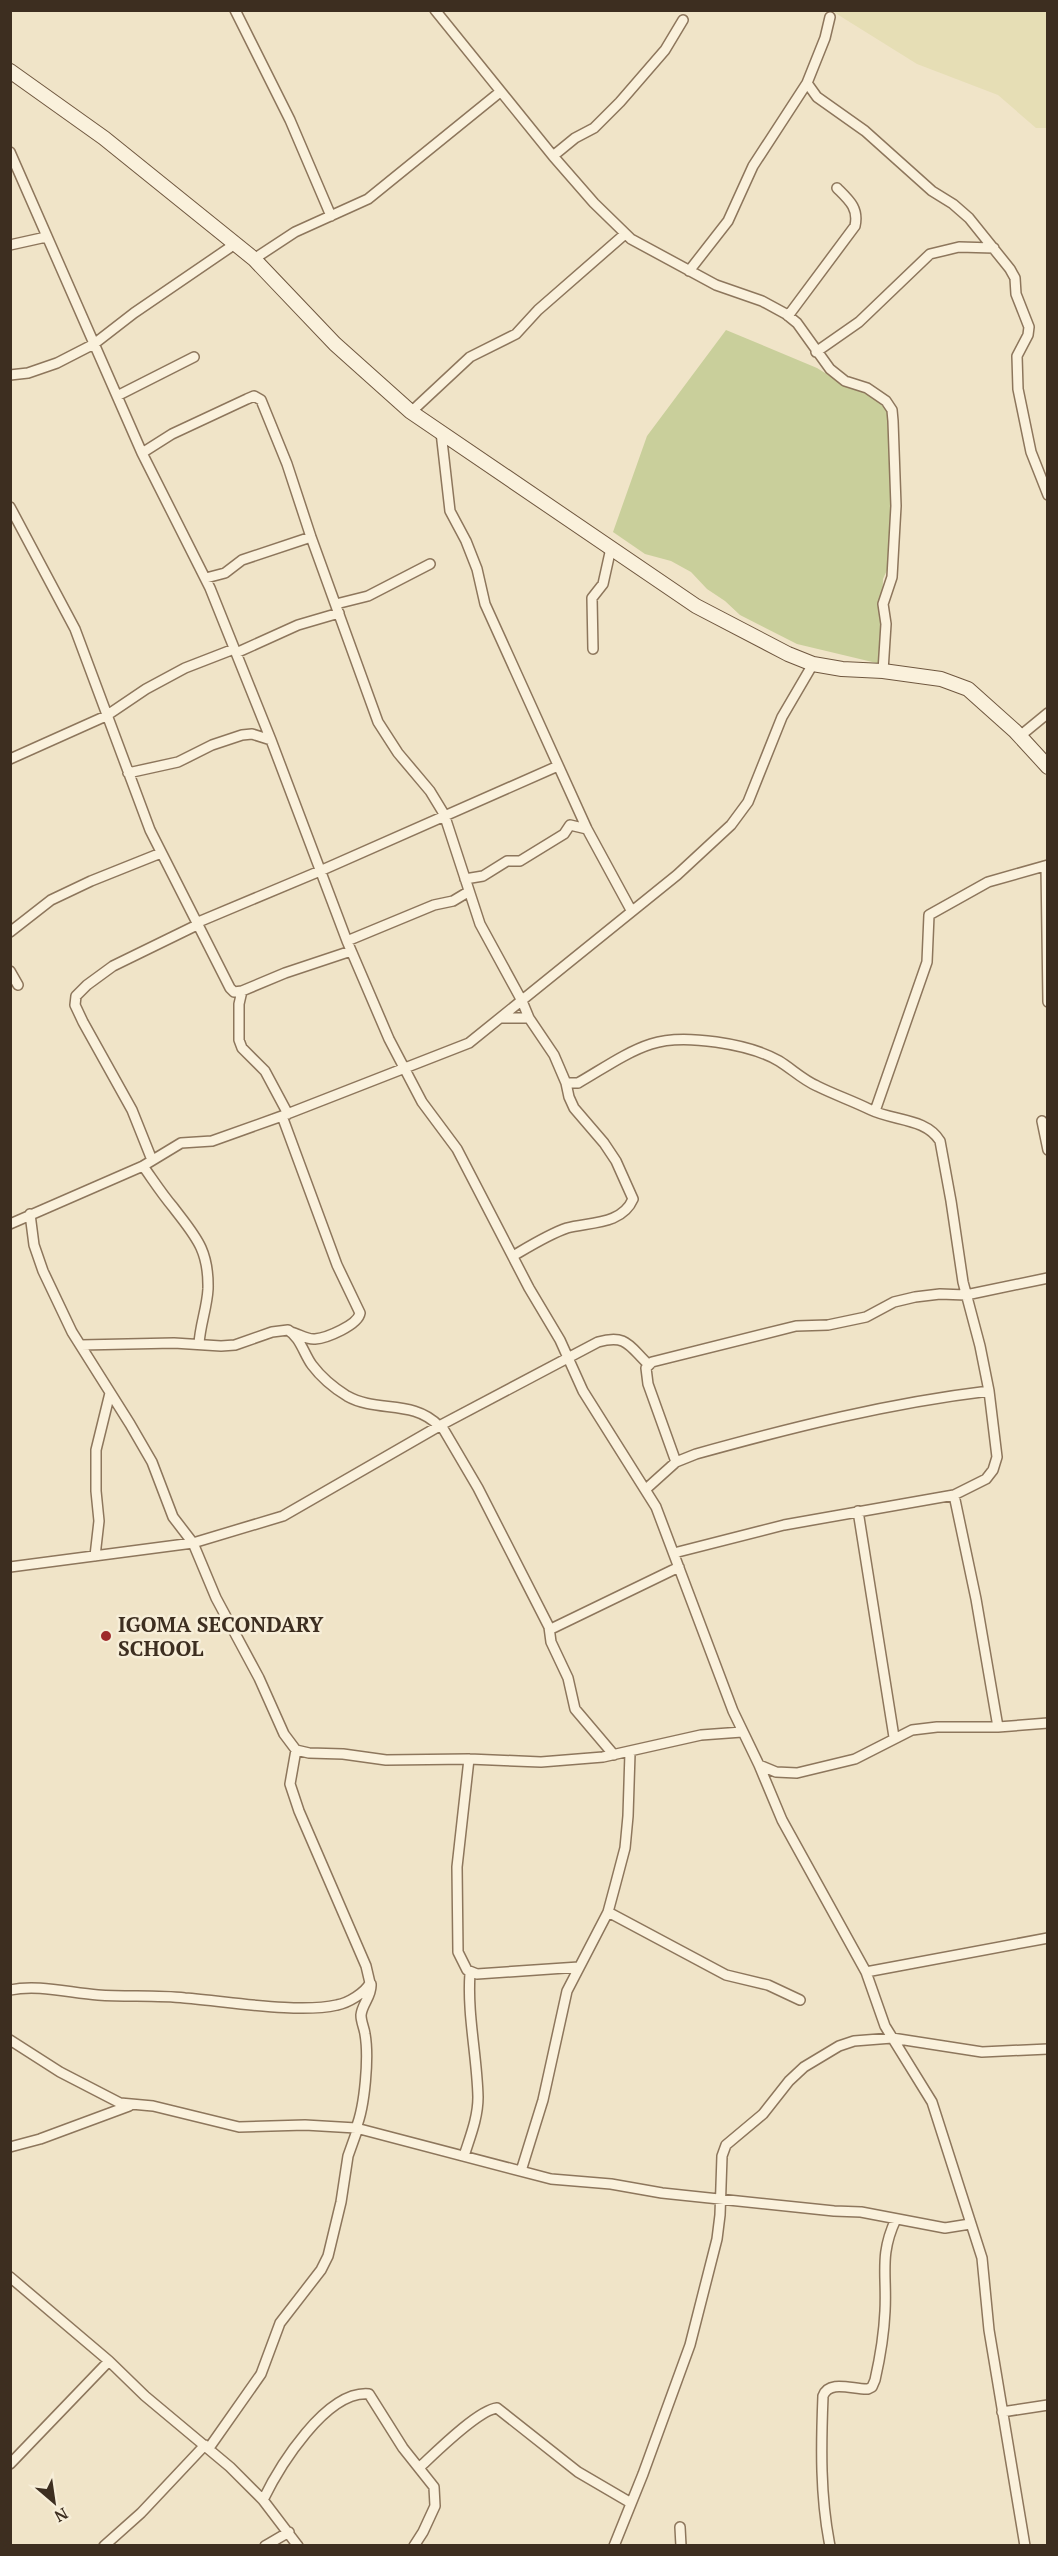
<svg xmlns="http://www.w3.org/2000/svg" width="1058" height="2556" viewBox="0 0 1058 2556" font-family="'PT Serif',serif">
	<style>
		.farmland { fill: #e6deb5 }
		.green { fill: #c9cf9b }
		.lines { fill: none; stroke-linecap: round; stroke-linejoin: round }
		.street-casing { stroke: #8d765c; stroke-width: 12 }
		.secondary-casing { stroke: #6f573f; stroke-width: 16 }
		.street { stroke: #faf1dc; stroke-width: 9 }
		.secondary { stroke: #faf1dc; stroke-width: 14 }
		.poi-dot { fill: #9e2a2b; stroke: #f7eed8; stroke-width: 2 }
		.labels { text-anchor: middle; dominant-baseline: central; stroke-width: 5; stroke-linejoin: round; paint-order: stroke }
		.poi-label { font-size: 21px; font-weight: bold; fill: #3d2e20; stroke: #f7eed8; text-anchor: start }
	</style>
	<rect width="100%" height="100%" fill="#f0e4c8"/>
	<!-- farmland -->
	<path class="farmland" d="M 832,11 L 1047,11 L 1047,128 L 1036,128 L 998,95 L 917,64 Z"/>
	<!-- green -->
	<path class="green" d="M 726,330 L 817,368 L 838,381 L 866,389 L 891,407 L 896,550 L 883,579 L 882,607 L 885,665 L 797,644 L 740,615 L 725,601 L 707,589 L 691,572 L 671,561 L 645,554 L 613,532 L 647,436 Z"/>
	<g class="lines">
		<defs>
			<path id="street" d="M 235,10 L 290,120 L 331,216
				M 435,10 L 553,156 L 594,203 L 631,239 L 716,285 L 762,301 L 786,314 L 797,323 L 830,369 L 845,381 L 867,388 L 886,401 L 892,410 L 893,421 L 896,506 L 892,577 L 883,604 L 886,624 L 883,671
				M 807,83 L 817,97 L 865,131 L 932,191 L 953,204 L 969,218 L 1010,269 L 1015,278 L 1016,294 L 1029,327 L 1028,335 L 1017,356 L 1018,389 L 1031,452 L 1048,495
				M 10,152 L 142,453 L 210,588 L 271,740 L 347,941 L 389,1039 L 422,1102 L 457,1149 L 529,1288 L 560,1340 L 583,1391 L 656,1507 L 733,1711 L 759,1765 L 782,1820 L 866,1972 L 885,2026 L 932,2102 L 982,2258 L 989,2330 L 1025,2546
				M 553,156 L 575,138 L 594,128 L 620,102 L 665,50 L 683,20
				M 10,245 L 46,237
				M 254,259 L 295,232 L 368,199 L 500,92
				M 689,271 L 728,221 L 753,166 L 807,83 L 825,38 L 830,17
				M 788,316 L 855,226 C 859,208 849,200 837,188
				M 816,352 L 859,322 L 930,254 L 959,247 L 994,248
				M 10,375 L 28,373 L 57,363 L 94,344 L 134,313 L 235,244
				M 117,396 L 194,357
				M 411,412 L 470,357 L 516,334 L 538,310 L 625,234
				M 441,432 L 450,511 L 466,541 L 477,569 L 485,604 L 587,829 L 631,910
				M 142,453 L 172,434 L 247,399 L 254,396 L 261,400 L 287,464 L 311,537 L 378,722 L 398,753 L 430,791 L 444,814 L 480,924 L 522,1001 L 529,1018 L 554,1055 L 566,1083 L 578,1083 C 601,1070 626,1052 651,1044 C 683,1033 750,1044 779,1061 C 792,1069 803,1080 817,1086 C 835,1095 853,1101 871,1110 C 894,1121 926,1118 940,1141 L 951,1201 L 963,1282 L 980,1346 L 989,1391 L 997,1457 L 993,1470 L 986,1479 L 954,1495 L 784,1525 L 674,1553
				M 10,507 L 75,629 L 150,830 L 230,988 L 234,992 L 242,991 L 285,973 L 351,951
				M 206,578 L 225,573 L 242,560 L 311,537
				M 336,604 L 368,596 L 430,564
				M 593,649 L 592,598 L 603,584 L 611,548
				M 236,653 L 298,625 L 339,613
				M 1020,736 L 1048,713
				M 10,759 L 106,716 L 146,689 L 185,668 L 234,649
				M 128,773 L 178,762 L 212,745 L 242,735 L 252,734 L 271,740
				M 1046,866 L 1048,1002
				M 465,879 L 483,876 L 507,861 L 520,861 L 564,834 L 570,825 L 587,829
				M 196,923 L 320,871 L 558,766
				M 10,932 L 51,900 L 91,881 L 161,853
				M 347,941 L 434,905 L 453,901 L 468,892
				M 10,971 L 18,985
				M 242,991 L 239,1004 L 239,1040 L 242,1048 L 265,1071 L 288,1114
				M 503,1018 L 529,1018
				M 875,1111 L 927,962 L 929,915 L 988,882 L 1048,865
				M 282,1116 L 337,1265 L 360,1313 C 358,1325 327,1338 315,1339 C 307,1340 299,1334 291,1332
				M 1042,1121 L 1048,1150
				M 152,1160 L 132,1110 L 83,1022 L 75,1005 L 76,996 L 87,985 L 113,966 L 197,925
				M 143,1166 C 153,1180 162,1194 173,1207 C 195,1236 209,1249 208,1289 C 207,1308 200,1325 199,1344
				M 30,1214 L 34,1245 L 43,1271 L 72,1332 L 130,1424 L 152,1462 L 173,1517 L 193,1543 L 216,1598 L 259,1678 L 284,1734 L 296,1750 L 309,1753 L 343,1754 L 386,1760 L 469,1759 L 541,1762 L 603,1757 L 701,1735 L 742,1732
				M 10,1224 L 143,1166 L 181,1143 L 212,1141 L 282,1116 L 469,1043 L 677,875 L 731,825 L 748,802 L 782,717 L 813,664
				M 513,1256 C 530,1246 549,1234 567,1228 C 589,1222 622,1225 633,1199 L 616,1161 L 604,1143 L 574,1108 L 569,1097 L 566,1083
				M 81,1345 L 174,1343 L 221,1346 L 235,1345 L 272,1332 L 288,1330 C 300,1337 304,1354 312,1365 C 321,1377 334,1388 347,1396 C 377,1413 413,1399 439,1426
				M 441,1425 L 478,1488 L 549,1627 L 553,1628 L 679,1567
				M 676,1462 L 648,1384 L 646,1368 L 652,1362 L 796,1326 L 828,1325 L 866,1317 L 894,1302 L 915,1297 L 940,1294 L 966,1295 L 1048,1278
				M 646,1489 L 676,1462 L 696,1454 C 793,1427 889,1403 989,1391
				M 954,1495 L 976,1599 L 998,1727
				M 858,1511 L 894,1737
				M 95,1556 L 99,1521 L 96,1491 L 96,1450 L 110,1393
				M 10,1567 L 193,1543 L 283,1516 L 441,1425 L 598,1342 C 627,1334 629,1346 648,1364
				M 549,1627 L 551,1642 L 568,1678 L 575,1709 L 614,1755
				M 469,1759 L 457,1867 L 458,1952 L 467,1970 L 477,1974 L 579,1967
				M 759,1765 L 776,1772 L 797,1773 L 855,1759 L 912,1730 L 937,1727 L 998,1727 L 1048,1723
				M 608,1912 L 726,1975 L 768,1985 L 800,2000
				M 866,1972 L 1048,1938
				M 10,1990 C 38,1984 70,1993 98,1995 C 127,1997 156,1995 185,1998 C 227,2001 298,2014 337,2005 C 348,2003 365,1993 370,1983 L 366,1966 L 299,1811 L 290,1784 L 296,1750
				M 10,2040 L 60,2072 L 120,2103 L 153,2106 L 239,2127 L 305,2125 L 356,2128 L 551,2179 L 611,2184 L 662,2193 L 834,2211 L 861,2212 L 945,2228 L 970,2224
				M 356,2128 C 365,2106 369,2057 365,2034 C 364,2027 361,2022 361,2015 C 362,2004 372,1996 371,1984
				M 10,2147 L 40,2139 L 129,2106
				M 464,2156 C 470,2137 478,2118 478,2097 C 477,2055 467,2015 470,1973
				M 521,2171 L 543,2100 L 567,1991 L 608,1912 L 615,1886 L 625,1848 L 628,1816 L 630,1753
				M 10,2277 L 109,2361 L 145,2396 L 230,2467 L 263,2500 L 298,2546
				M 1002,2412 L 1048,2405
				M 209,2448 L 261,2374 L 280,2323 L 321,2270 L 328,2256 L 341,2202 L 348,2156 L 358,2128
				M 10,2464 L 109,2361
				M 420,2467 C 435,2453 478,2410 497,2408 L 578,2472 L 631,2503
				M 263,2500 C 279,2467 326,2390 369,2394 L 403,2448 L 434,2487 L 435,2506 L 423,2532 L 414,2546
				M 680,2527 L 681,2546
				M 104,2546 L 141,2513 L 205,2445
				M 265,2546 L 289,2532
				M 614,2546 L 643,2474 L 690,2345 L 717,2239 L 720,2215 L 722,2156 L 726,2145 L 763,2114 L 789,2081 L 804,2067 L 839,2046 L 854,2041 L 892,2038 L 982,2052 L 1048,2049
				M 830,2546 C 820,2496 821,2446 823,2396 C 829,2379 854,2390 868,2389 L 872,2387 L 875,2380 C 880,2358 884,2334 885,2311 C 887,2274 879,2255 896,2219"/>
			<path id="secondary" d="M 10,71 L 104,138 L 254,259 L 335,344 L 411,412 L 696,606 L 788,654 L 813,664 L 842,669 L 883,671 L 941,679 L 968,689 L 1015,731 L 1048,767"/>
		</defs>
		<!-- street casing -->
		<use href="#street" class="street-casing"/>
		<!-- secondary casing -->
		<use href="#secondary" class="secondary-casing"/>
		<!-- street -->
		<use href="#street" class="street"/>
		<!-- secondary -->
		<use href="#secondary" class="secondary"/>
	</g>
	<!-- markers -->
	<circle class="poi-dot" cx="106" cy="1636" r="6"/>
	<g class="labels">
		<!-- poi labels -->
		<g class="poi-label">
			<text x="118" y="1624">IGOMA SECONDARY<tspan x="118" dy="24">SCHOOL</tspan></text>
		</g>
	</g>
	<!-- border -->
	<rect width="1058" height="2556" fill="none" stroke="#3d2e20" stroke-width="24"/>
	<!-- north arrow -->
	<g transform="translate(54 2502) rotate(151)" stroke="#f7eed8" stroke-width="4.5" paint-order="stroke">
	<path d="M0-4.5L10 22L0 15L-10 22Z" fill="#3d2e20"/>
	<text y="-9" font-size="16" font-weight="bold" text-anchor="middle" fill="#3d2e20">N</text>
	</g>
</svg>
